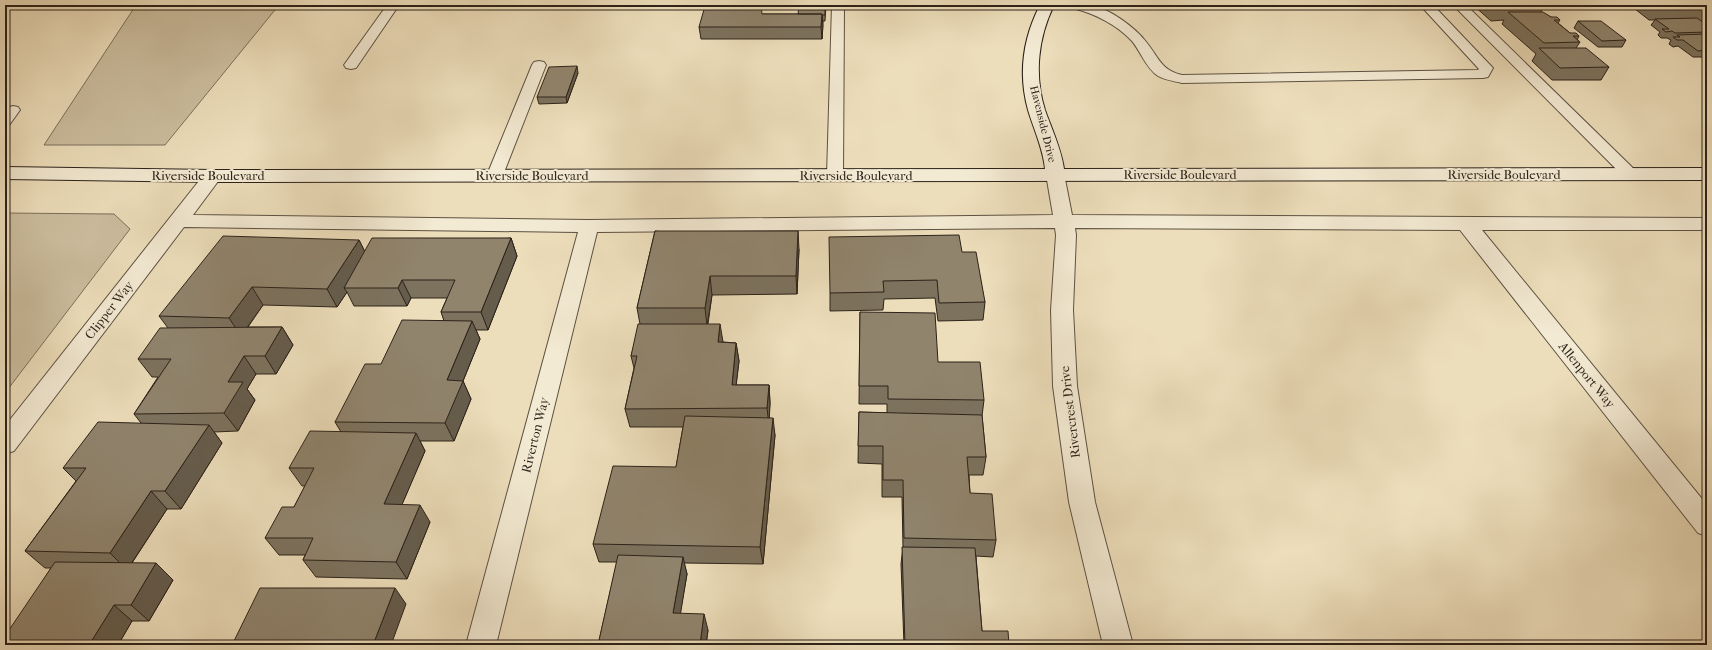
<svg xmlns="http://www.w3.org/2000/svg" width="1712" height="650" viewBox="0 0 1712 650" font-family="'IM FELL French Canon',serif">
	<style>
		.green { fill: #ccbe9f; stroke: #7c705c }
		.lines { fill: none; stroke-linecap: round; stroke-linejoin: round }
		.lane-casing { stroke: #5c5142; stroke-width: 2 }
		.street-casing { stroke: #5c5142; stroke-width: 2 }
		.secondary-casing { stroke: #2c2219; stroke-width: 2 }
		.lane { fill: #f3ead3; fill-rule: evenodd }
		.street { fill: #f3ead3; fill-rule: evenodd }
		.secondary { fill: #f3ead3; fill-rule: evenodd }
		.wall { fill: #7c725e; stroke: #2c2219 }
		.shaded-wall { fill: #655c4c; stroke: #2c2219 }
		.building { fill: #90846d; stroke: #2c2219 }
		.labels { text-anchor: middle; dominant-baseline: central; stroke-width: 4; stroke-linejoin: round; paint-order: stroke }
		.far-street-label { font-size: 11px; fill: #2c2219; stroke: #f3ead3 }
		.street-label { font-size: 13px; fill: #2c2219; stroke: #f3ead3 }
	</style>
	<rect width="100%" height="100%" fill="#eddebb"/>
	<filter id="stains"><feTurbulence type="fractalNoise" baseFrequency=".005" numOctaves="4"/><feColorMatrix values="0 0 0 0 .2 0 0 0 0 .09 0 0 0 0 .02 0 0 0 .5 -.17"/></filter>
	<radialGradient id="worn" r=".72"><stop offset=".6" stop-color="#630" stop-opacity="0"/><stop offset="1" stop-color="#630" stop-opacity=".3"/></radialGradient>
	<!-- green -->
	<path class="green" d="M 136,5 L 279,5 L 165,145 L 44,145 Z
		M 5,213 L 114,214 L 130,229 L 5,393 Z"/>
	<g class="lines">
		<defs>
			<path id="lane" d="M 387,5 L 399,5 L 356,68 L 351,69 L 346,68 L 344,65 Z
				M 832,5 L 844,5 L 843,175 L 841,178 L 835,180 L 829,178 L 827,175 Z
				M 1071,5 C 1077,5 1083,4 1089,5 C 1108,7 1136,28 1147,43 C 1159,58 1161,70 1182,75 L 1478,70 L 1479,69 L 1420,5 L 1433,5 L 1493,68 L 1488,77 L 1483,78 L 1182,83 C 1174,81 1165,80 1158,76 C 1146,68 1141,52 1132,41 C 1116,24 1095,14 1073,8 Z
				M 1453,5 L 1466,5 L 1636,171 L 1638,174 L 1636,177 L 1630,179 L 1624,177 Z
				M 539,61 L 544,62 L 546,65 L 503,175 L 501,178 L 495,180 L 489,178 L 487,175 L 532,65 L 534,62 Z
				M 13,106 L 18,107 L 20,110 L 10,124 L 5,125 C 5,116 3,108 13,106 Z"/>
			<path id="street" d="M 1055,168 L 1062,170 L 1064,174 L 1072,215 L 1707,218 L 1707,230 L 1482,230 L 1707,505 L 1707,536 L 1698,533 L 1460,230 L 1075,228 L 1076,235 L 1073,310 L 1077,386 L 1095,502 L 1133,645 L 1103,645 L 1069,502 L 1053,386 L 1051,310 L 1056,235 L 1055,228 L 597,232 L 496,645 L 466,645 L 578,232 L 184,227 L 14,451 L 5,454 L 5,426 L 206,172 L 213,170 L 220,172 L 222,176 L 193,215 L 589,220 L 1053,215 L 1046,174 L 1048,170 Z"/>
			<path id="secondary" d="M 1040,5 L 1054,5 C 1038,38 1034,75 1045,110 C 1052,130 1061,148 1064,169 L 1707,168 L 1707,180 L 213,182 L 5,179 L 5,167 L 213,170 L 1045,169 C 1043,148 1034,130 1028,110 C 1018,74 1023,38 1040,5 Z"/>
		</defs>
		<!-- lane casing -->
		<use href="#lane" class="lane-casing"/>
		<!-- street casing -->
		<use href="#street" class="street-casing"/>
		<!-- secondary casing -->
		<use href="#secondary" class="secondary-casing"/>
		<!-- lane -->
		<use href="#lane" class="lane"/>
		<!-- street -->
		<use href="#street" class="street"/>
		<!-- secondary -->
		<use href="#secondary" class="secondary"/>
	</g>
	<!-- wall -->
	<path class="wall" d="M 826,5 L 825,21 L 823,21 L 822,39 L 701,39 L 699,27 L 762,14 L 798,14 Z
		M 1473,5 L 1540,5 L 1543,7 L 1541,12 L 1551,17 L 1560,20 L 1558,23 L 1570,33 L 1579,36 L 1577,40 L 1580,42 L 1576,48 L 1609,67 L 1601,80 L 1552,80 L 1532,61 L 1536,54 L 1502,24 L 1504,20 L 1491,21 Z
		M 1627,5 L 1707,5 L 1707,57 L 1693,57 L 1678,46 L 1673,47 L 1669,44 L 1671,40 L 1667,38 L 1661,38 L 1658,35 L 1660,32 L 1651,25 L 1655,20 L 1649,20 L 1635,9 L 1629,9 L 1626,7 Z
		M 1578,21 L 1626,40 L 1622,47 L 1598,47 L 1574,28 Z
		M 578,73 L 567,103 L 539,104 L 537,97 Z
		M 655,231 L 799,249 L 797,294 L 712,295 L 708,324 L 723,342 L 736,343 L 739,361 L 736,385 L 769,385 L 770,403 L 769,417 L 775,435 L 763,564 L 684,563 L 687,574 L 680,613 L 708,630 L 706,645 L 598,645 L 617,562 L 599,562 L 593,544 L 676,467 L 683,427 L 630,427 L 625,409 L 634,368 L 631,356 L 640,324 L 637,308 Z
		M 511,238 L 517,256 L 488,330 L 476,330 L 480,339 L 463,381 L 471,399 L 454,441 L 420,441 L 425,451 L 402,504 L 430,522 L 407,579 L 316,577 L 303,560 L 305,555 L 279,555 L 265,538 L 294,507 L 305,486 L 302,486 L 289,468 L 341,432 L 335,422 L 381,364 L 444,321 L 441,312 L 447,298 L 411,298 L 407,306 L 354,306 L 347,292 L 337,307 L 263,305 L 248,327 L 282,327 L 293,345 L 276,374 L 256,374 L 247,389 L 255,400 L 238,431 L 214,432 L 222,443 L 181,509 L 167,509 L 132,563 L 173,580 L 149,621 L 132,621 L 118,645 L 5,645 L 51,568 L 45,568 L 25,551 L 76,481 L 63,468 L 141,423 L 134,414 L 158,377 L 152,377 L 138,359 L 168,328 L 159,316 L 359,240 L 365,252 Z
		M 962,252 L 985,302 L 983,320 L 938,321 L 935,298 L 884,299 L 883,310 L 830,311 L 830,293 Z
		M 860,312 L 938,362 L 984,400 L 982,416 L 986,457 L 983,475 L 969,475 L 970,493 L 996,540 L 993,557 L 976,556 L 982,631 L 1009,645 L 904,645 L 901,564 L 903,547 L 902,497 L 882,497 L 882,464 L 858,463 L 859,412 L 887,413 L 887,404 L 859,404 Z"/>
	<!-- shaded-wall -->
	<path class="shaded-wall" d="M 822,14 L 823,26 L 822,39 L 821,27 Z
		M 577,66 L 578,73 L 567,103 L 566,97 Z
		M 798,231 L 799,249 L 797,294 L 796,276 Z
		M 511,238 L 517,256 L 488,330 L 481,312 Z
		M 359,240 L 368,258 L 344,288 L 347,292 L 337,307 L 327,289 Z
		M 710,276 L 712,295 L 707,326 L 705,308 Z
		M 402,280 L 411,298 L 407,306 L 398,288 Z
		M 252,287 L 263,305 L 241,336 L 229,318 Z
		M 472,321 L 480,339 L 463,381 L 471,399 L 454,441 L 445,423 L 447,380 Z
		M 720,324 L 723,342 L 721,360 L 718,342 Z
		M 282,327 L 293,345 L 276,374 L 265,356 Z
		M 736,343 L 739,361 L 734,403 L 732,385 Z
		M 244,356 L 256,374 L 247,389 L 255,400 L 238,431 L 224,413 L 228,382 Z
		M 769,385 L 770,403 L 769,426 L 767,408 Z
		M 773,418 L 775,435 L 763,564 L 760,547 Z
		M 209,425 L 222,443 L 181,509 L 165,491 Z
		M 416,433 L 425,451 L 395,521 L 384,504 Z
		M 151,491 L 167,509 L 127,570 L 110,553 Z
		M 420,505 L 430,522 L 407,579 L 396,562 Z
		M 683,557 L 687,574 L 678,629 L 673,613 Z
		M 156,563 L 173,580 L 149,621 L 131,605 Z
		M 395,588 L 406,604 L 391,645 L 373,645 Z
		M 114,605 L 132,621 L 118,645 L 89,645 Z
		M 704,614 L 708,630 L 706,645 L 700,645 Z"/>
	<!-- building -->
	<path class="building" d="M 761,5 L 762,14 L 822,14 L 821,27 L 699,27 L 705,6 Z
		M 799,5 L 825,5 L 825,15 L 822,15 L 822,14 L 798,14 Z
		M 1492,5 L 1540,5 L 1543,7 L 1497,9 Z
		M 1653,5 L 1696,5 L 1698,7 L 1657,8 Z
		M 1702,5 L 1707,5 L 1707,9 Z
		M 1508,12 L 1543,12 L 1551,17 L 1557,17 L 1560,20 L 1554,20 L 1570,33 L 1576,33 L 1579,36 L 1573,36 L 1580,42 L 1544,43 Z
		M 1697,18 L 1707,25 L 1707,32 L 1675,33 L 1672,31 L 1666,32 L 1662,29 L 1669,29 L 1655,19 Z
		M 1578,21 L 1601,21 L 1626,40 L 1602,41 Z
		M 1707,34 L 1707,50 L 1698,51 L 1683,40 L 1677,40 L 1673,37 L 1680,37 L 1677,35 Z
		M 1539,48 L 1586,48 L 1609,67 L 1560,68 Z
		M 577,66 L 566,97 L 537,97 L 549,67 Z
		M 655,231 L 798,231 L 796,276 L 710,276 L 705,308 L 637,308 Z
		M 959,235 L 962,252 L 976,252 L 985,302 L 939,303 L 937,280 L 883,281 L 884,292 L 830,293 L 829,237 Z
		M 223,236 L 359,240 L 327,289 L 252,287 L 229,318 L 159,316 Z
		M 372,238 L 511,238 L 481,312 L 441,312 L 455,280 L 402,280 L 398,288 L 344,288 Z
		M 860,312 L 935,313 L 938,362 L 980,362 L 984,400 L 888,399 L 888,386 L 859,386 Z
		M 402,320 L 472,321 L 447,380 L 463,381 L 445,423 L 335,422 L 365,364 L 381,364 Z
		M 638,324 L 720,324 L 718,342 L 736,343 L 732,385 L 769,385 L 767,408 L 625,409 L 637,356 L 631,356 Z
		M 282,327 L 265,356 L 244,356 L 228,382 L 243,382 L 224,413 L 134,414 L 171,359 L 138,359 L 160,328 Z
		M 859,412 L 982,415 L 986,457 L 967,457 L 970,493 L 992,494 L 996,540 L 904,538 L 903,480 L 883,480 L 883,446 L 858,446 Z
		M 685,416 L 773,418 L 760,547 L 593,544 L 613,466 L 676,467 Z
		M 98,422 L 209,425 L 165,491 L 151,491 L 110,553 L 25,551 L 86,468 L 63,468 Z
		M 310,431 L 416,433 L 384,504 L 420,505 L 396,562 L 303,560 L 313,538 L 265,538 L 282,507 L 294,507 L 314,468 L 289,468 Z
		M 902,547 L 975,548 L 982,631 L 1008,631 L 1009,645 L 905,645 Z
		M 618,555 L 683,557 L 673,613 L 704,614 L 700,645 L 598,645 Z
		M 55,562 L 156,563 L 131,605 L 114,605 L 89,645 L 5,645 L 5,636 Z
		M 260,588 L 395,588 L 373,645 L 232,645 Z"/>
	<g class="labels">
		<!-- far-street labels -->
		<g class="far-street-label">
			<text transform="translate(1043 124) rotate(76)">Havenside Drive</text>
		</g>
		<!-- street labels -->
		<g class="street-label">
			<text x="1180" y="174">Riverside Boulevard</text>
			<text x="1504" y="174">Riverside Boulevard</text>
			<text x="208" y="175">Riverside Boulevard</text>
			<text x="532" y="175">Riverside Boulevard</text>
			<text x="856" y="175">Riverside Boulevard</text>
			<text transform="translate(109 310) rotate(-52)">Clipper Way</text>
			<text transform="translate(1587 375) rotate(51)">Allenport Way</text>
			<text transform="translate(1070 412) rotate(-97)">Rivercrest Drive</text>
			<text transform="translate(535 435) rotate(-76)">Riverton Way</text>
		</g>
	</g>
	<!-- margin -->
	<rect width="1712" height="650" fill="none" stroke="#eddebb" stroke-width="20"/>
	<rect x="6" y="6" width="1700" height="638" fill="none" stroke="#2c2219" stroke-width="2"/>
	<rect x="10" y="10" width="1692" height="630" fill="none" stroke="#2c2219"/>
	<rect width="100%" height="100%" filter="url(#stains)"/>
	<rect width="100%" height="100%" fill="url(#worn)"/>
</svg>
